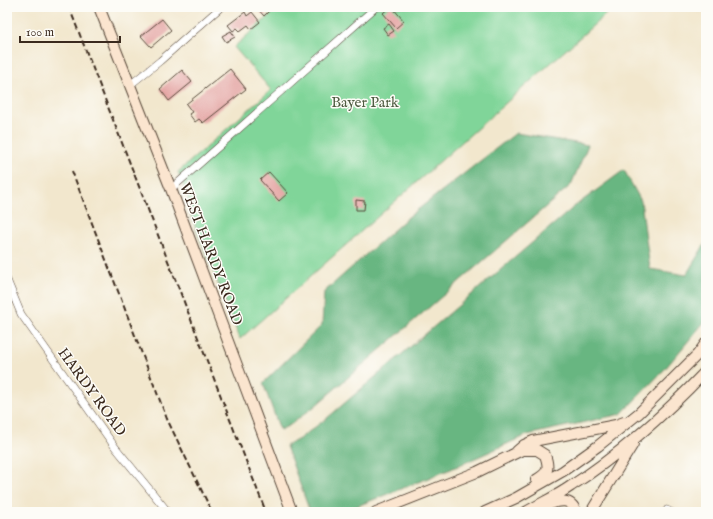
<svg xmlns="http://www.w3.org/2000/svg" width="713" height="519" viewBox="0 0 713 519" font-family="'IM FELL English',serif">
	<style>
		.green { fill: #80d599; stroke: #5e805c }
		.forest { fill: #68b681; stroke: #527050 }
		.building { fill: #e5a7a6 }
		.lines { fill: none; stroke-linecap: round; stroke-linejoin: round }
		.minor-casing { stroke: #564638; stroke-width: 8 }
		.secondary-casing { stroke: #564638; stroke-width: 12 }
		.minor { stroke: #fff; stroke-width: 7 }
		.secondary { stroke: #fbe5cf; stroke-width: 10 }
		.rail { stroke: #3b2a1e; stroke-width: 2; stroke-dasharray: 6 3; stroke-linecap: butt }
		.labels { text-anchor: middle; dominant-baseline: central; stroke-width: 3; stroke-linejoin: round; paint-order: stroke }
		.park-label { font-size: 15px; fill: #505d43; stroke: #fdfcf7 }
		.street-label { font-size: 15px; fill: #3b2a1e; stroke: #fdfcf7 }
	</style>
	<rect width="100%" height="100%" fill="#fdfcf7"/>
	<filter id="ink" filterUnits="userSpaceOnUse"><feTurbulence type="fractalNoise" baseFrequency=".025" numOctaves="2"/><feDisplacementMap in="SourceGraphic" scale="8" xChannelSelector="R" yChannelSelector="G"/><feConvolveMatrix kernelMatrix="1 2 1 2 8 2 1 2 1" color-interpolation-filters="sRGB"/></filter>
	<filter id="wash" filterUnits="userSpaceOnUse"><feTurbulence type="fractalNoise" baseFrequency=".012" numOctaves="4" result="noise"/><feDisplacementMap in="SourceGraphic" scale="16" xChannelSelector="R" yChannelSelector="G"/><feGaussianBlur stdDeviation="0.9" result="paint"/><feColorMatrix in="noise" values="0 0 0 0 0 0 0 0 0 0 0 0 0 0 0 0 0 1.4 0 .05"/><feComposite in="paint" operator="in"/></filter>
	<g filter="url(#wash)">
		<rect width="100%" height="100%" fill="#f2e7cd"/>
		<!-- green -->
		<path class="green" d="M 279,7 L 614,7 L 240,339 L 186,203 L 189,200 L 178,172 L 271,90 L 234,47 Z"/>
		<!-- forest -->
		<path class="forest" d="M 516,133 L 588,145 L 571,185 L 315,406 L 290,425 L 280,430 L 263,383 L 322,325 L 324,292 L 407,218 Z
			M 624,170 L 641,201 L 650,269 L 686,275 L 706,242 L 706,320 L 664,370 L 621,414 L 527,435 L 451,469 L 342,512 L 310,512 L 286,446 L 299,439 L 326,419 L 575,206 Z"/>
		<g id="blocks">
			<!-- building -->
			<path class="building" d="M 256,7 L 269,7 L 271,9 L 264,16 Z
				M 390,7 L 392,7 L 404,21 L 396,28 L 383,13 Z
				M 245,12 L 247,16 L 252,12 L 260,22 L 251,29 L 248,25 L 240,31 L 237,28 L 233,31 L 228,25 Z
				M 162,19 L 171,30 L 151,47 L 141,36 Z
				M 389,24 L 394,31 L 388,35 L 383,28 Z
				M 231,31 L 235,37 L 226,42 L 222,36 Z
				M 230,69 L 246,89 L 203,123 L 199,119 L 195,122 L 189,114 L 192,112 L 186,104 Z
				M 182,70 L 192,82 L 169,101 L 160,89 Z
				M 269,172 L 288,193 L 279,201 L 260,180 Z
				M 356,200 L 365,201 L 364,210 L 356,210 Z"/>
		</g>
	</g>
	<g filter="url(#ink)">
		<use href="#blocks" fill-opacity="0" stroke="#564638" stroke-width="1"/>
		<g class="lines">
			<defs>
				<path id="minor" d="M 130,85 L 160,61 L 221,7
					M 171,189 L 376,7
					M 7,280 L 21,314 L 115,447 L 168,512
					M 666,512 L 667,510 L 671,512"/>
				<path id="secondary" d="M 99,7 L 171,189 L 292,512
					M 517,451 L 524,445 L 533,441 L 616,425 L 624,422
					M 547,505 C 559,501 571,497 576,512
					M 376,512 L 477,472 L 522,450 L 537,450 L 545,455 C 550,469 548,473 536,480
					M 485,512 L 516,498 L 563,471 L 598,446 L 639,413 L 698,354 L 706,343
					M 526,512 C 541,503 557,496 571,486 C 621,454 665,414 706,371
					M 591,512 L 633,444"/>
			</defs>
			<!-- minor casing -->
			<use href="#minor" class="minor-casing"/>
			<!-- secondary casing -->
			<use href="#secondary" class="secondary-casing"/>
			<!-- minor -->
			<use href="#minor" class="minor"/>
			<!-- secondary -->
			<use href="#secondary" class="secondary"/>
			<!-- rail -->
			<path class="rail" d="M 69,7 L 266,512
				M 72,171 L 167,419 L 212,512"/>
		</g>
	</g>
	<g class="labels">
		<!-- park labels -->
		<g class="park-label">
			<text x="365" y="102">Bayer Park</text>
		</g>
		<!-- street labels -->
		<g class="street-label">
			<text transform="translate(211 254) rotate(69)">WEST HARDY ROAD</text>
			<text transform="translate(92 392) rotate(54)">HARDY ROAD</text>
		</g>
	</g>
	<!-- margin -->
	<rect width="713" height="519" fill="none" stroke="#fdfcf7" stroke-width="24"/>
	<!-- scale -->
	<path d="M20 36v6h100v-6" fill="none" stroke="#3b2a1e" stroke-width="2"/>
	<text x="26" y="36" font-size="12" fill="#3b2a1e" stroke="#fdfcf7" stroke-width="3" paint-order="stroke">100 m</text>
</svg>
